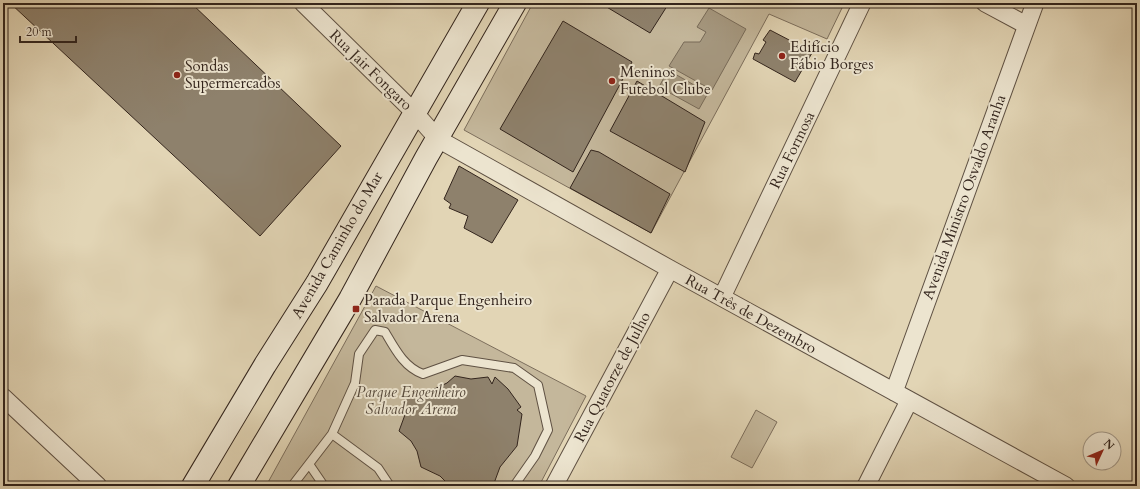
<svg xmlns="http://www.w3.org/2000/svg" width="1140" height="489" viewBox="0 0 1140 489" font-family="Cardo,serif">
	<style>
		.green { fill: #c4b79b; stroke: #7c6e5c }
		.water { fill: #a69981; stroke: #786b59 }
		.building { fill: #8e816c; stroke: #33251d }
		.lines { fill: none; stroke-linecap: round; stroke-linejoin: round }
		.service-casing { stroke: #5f5143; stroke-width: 10 }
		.minor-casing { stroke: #5f5143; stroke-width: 19 }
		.secondary-casing { stroke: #33251d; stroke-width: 24 }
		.service { stroke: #ece4cf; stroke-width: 8 }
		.minor { stroke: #ece4cf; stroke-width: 17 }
		.secondary { stroke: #ece4cf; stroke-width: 22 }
		.poi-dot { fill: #8f2418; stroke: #ece4cf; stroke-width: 1.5 }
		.labels { text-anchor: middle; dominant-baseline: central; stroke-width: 4; stroke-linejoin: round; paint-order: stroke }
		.poi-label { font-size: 15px; fill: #33251d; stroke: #ece4cf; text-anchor: start }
		.street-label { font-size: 15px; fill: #33251d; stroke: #ece4cf }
		.park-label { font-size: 15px; font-style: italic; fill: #574a3c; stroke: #ece4cf }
	</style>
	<rect width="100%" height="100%" fill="#e2d5b5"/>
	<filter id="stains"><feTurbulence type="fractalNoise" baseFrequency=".005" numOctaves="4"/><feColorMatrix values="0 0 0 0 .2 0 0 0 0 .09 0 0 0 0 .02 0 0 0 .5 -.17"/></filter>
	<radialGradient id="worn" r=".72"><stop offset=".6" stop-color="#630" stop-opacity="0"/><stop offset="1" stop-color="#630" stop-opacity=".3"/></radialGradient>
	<!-- green -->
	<path class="green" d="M 533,3 L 833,3 L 842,8 L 827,39 L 769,14 L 651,233 L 464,130 Z
		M 376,286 L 586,396 L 539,486 L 266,486 Z
		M 756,410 L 777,422 L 752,468 L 731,457 Z"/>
	<!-- water -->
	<path class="water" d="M 709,8 L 746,29 L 712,90 L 669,66 L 684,42 L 700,42 L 706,32 L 697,27 Z
		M 668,70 L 708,93 L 699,109 L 659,87 Z"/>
	<!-- building -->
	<path class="building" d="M 10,3 L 191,3 L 341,146 L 260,236 Z
		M 600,3 L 669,3 L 650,33 Z
		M 563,21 L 632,62 L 573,172 L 500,129 Z
		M 770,30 L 793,42 L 792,45 L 812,53 L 795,82 L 753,59 L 755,53 L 759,54 L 766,42 L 763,40 Z
		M 637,81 L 705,122 L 685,172 L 610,131 Z
		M 591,150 L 599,152 L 670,194 L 651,233 L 570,188 Z
		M 459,166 L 518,200 L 492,243 L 464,228 L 468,216 L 449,208 L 451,204 L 444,199 Z
		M 455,376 L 471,379 L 488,377 L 492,384 L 495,377 L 508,389 L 521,407 L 517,410 L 522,414 L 517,446 L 500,467 L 493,486 L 450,486 L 440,476 L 421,467 L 417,451 L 411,441 L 399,431 L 406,412 L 404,397 L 428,392 L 447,383 Z"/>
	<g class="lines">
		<defs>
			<path id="service" d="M 332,434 L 378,468 L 390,486
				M 309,464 L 324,486
				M 292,486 L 332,434 L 355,383 L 359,354 L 375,330 L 385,332 C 395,349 404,367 423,374 L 462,360 L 514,368 L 538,385 L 548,430 L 535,456 L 514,486"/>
			<path id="minor" d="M 303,3 L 414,112 L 438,139 L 670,269 L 1066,486
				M 985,3 L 1026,25
				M 722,297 L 862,3
				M 894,392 L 1035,3
				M 3,397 L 98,486
				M 554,486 L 670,269
				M 866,486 L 909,401"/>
			<path id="secondary" d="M 193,486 L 265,365 L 317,283 L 478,3
				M 239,486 L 350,299 L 426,158 L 515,3"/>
		</defs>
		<!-- service casing -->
		<use href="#service" class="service-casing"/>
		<!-- minor casing -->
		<use href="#minor" class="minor-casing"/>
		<!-- secondary casing -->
		<use href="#secondary" class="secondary-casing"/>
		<!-- service -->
		<use href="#service" class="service"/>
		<!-- minor -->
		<use href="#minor" class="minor"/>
		<!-- secondary -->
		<use href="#secondary" class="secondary"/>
	</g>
	<!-- markers -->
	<g class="poi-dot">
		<circle cx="782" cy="56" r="4"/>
		<circle cx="177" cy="75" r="4"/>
		<circle cx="612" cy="81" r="4"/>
		<rect x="352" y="305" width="8" height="8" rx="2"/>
	</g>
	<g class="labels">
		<!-- poi labels -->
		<g class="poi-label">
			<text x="790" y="47">Edifício<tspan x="790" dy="17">Fábio Borges</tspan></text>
			<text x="185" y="66">Sondas<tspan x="185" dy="17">Supermercados</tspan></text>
			<text x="620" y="72">Meninos<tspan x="620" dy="17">Futebol Clube</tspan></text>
			<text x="364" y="300">Parada Parque Engenheiro<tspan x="364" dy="17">Salvador Arena</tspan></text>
		</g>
		<!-- street labels -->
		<g class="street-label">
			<text transform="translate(371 70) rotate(44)">Rua Jair Fongaro</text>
			<text transform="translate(792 150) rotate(-64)">Rua Formosa</text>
			<text transform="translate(964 197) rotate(-70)">Avenida Ministro Osvaldo Aranha</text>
			<text transform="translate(337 245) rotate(-60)">Avenida Caminho do Mar</text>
			<text transform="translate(751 314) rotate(29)">Rua Três de Dezembro</text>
			<text transform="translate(612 377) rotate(-62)">Rua Quatorze de Julho</text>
		</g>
		<!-- park labels -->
		<g class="park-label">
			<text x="411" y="392">Parque Engenheiro<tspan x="411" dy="17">Salvador Arena</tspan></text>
		</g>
	</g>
	<!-- margin -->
	<rect width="1140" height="489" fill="none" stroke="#e2d5b5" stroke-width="16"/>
	<rect x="4" y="4" width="1132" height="481" fill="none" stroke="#33251d" stroke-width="2"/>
	<rect x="8" y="8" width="1124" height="473" fill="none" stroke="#33251d"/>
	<!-- north arrow -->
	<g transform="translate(1102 451) rotate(46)"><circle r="19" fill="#ece4cf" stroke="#a29888"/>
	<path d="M0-3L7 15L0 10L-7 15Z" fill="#8f2418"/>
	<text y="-6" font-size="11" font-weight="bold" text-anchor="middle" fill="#33251d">N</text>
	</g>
	<!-- scale -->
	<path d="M20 36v6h56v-6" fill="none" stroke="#33251d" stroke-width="2"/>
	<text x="26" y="36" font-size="12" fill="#33251d" stroke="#ece4cf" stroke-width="3" paint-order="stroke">20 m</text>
	<rect width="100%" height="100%" filter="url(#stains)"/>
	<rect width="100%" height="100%" fill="url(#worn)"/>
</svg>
